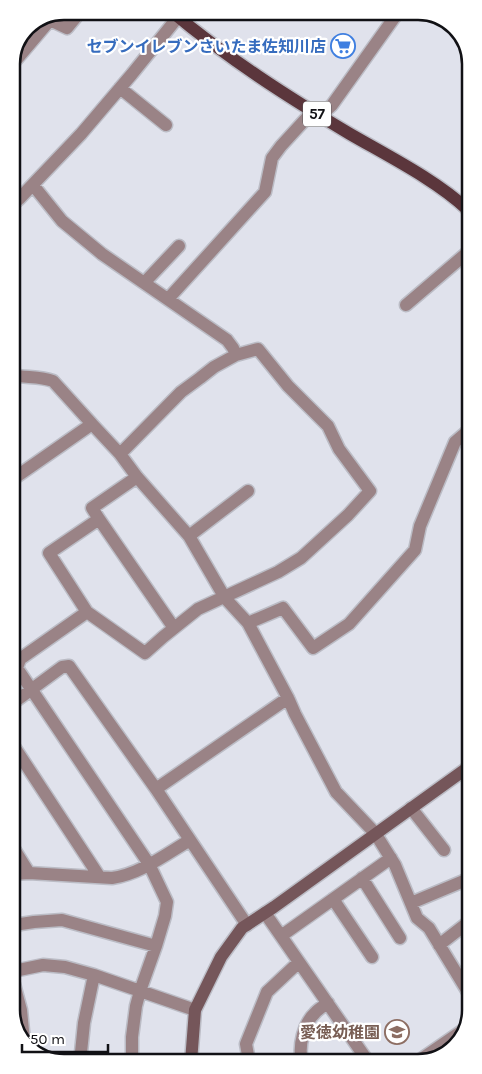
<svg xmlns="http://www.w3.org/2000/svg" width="482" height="1074" viewBox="0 0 482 1074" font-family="Karla,'Noto Sans JP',sans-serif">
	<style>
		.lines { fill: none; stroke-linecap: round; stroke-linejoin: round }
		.street-casing { stroke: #bbbcc5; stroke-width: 15 }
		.secondary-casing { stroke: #bbbcc5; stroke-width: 15 }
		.primary-casing { stroke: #bbbcc5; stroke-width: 15 }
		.street { stroke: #9a8386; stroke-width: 12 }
		.secondary { stroke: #75565a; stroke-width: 12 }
		.primary { stroke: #5b363c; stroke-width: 12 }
		.labels { text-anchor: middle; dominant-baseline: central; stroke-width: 4.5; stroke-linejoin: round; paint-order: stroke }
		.shield { fill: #fff; stroke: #58585b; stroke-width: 1 }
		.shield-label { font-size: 15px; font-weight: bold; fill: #111115 }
		.shop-label { font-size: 16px; font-weight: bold; fill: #366cbe; stroke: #fff; text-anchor: end }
		.education-label { font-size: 16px; font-weight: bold; fill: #785e54; stroke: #fff; text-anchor: end }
		.rim { fill: none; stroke: #111115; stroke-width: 2.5 }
	</style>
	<rect width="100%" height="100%" fill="#e0e2ec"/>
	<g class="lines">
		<defs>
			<path id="street" d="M 11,66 L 50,20 L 67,28 L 81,11
				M 120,88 L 166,125
				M 320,116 L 332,105 L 399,11
				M 33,185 L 62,221 L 102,254 L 227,340 L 233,348 L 236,355
				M 12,205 L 19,199 L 81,134 L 132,74 L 178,17
				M 144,283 L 179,246
				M 168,299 L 265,192 L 272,158 L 281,146 L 313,111
				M 406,305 L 468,252
				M 12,375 C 26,378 40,376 53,381 L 92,424
				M 120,454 L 181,392 L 200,378 L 214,367 L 236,355 L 258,349 L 288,386 L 328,426 L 339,449 L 370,491 L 348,515 L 301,558 L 278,572 L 198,609 L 163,637 L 145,653 L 87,612 L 20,659 L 17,668 L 149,864 L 167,902 L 165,916 L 156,946 L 140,991 L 136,1006 L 132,1037 L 132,1062
				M 13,479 L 92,424 L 120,454 L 137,477 L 189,536 L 225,598 L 248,623 L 288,698 L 295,714 L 336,792 L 375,833 L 395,865 L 417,918 L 429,928 L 471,997
				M 99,519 L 92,508 L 137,477
				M 189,536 L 248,491
				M 87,612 L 49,553 L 99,519 L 174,628
				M 248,623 L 283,608 L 313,648 L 349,624 L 415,550 L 420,526 L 455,442 L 469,430
				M 13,703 L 62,667 L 69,666 L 156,789 L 247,925
				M 13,745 L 99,876
				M 156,789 L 288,698
				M 411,808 L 444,850
				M 14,849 L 29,873
				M 14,874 L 29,873 L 112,878 C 140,874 165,855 190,840
				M 362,878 L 400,938
				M 333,899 L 372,957
				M 411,903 L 466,880
				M 265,913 L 367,1060
				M 14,925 L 34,922 L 62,920 L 156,946
				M 281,936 L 391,858
				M 439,945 L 470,921
				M 14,971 L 43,965 L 65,967 L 94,975 L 195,1010
				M 14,984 L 21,1010 L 24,1041
				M 420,1060 L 465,1029
				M 249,1061 L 246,1044 L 267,992 L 299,962
				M 302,1061 C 298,1046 304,1023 315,1013 C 318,1009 324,1006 328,1003
				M 80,1062 L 84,1023 L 94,975"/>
			<path id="secondary" d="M 191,1062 L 195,1010 L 221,957 L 242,928 L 274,907 L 470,766"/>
			<path id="primary" d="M 171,11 C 227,58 288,97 350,134 C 388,156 436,180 468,210"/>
		</defs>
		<!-- street casing -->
		<use href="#street" class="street-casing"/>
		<!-- secondary casing -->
		<use href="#secondary" class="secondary-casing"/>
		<!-- primary casing -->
		<use href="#primary" class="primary-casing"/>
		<!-- street -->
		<use href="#street" class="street"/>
		<!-- secondary -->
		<use href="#secondary" class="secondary"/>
		<!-- primary -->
		<use href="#primary" class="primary"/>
	</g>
	<!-- icons -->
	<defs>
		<symbol id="supermarket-ring" viewBox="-11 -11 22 22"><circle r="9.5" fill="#fff" stroke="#3f7fe0" stroke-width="1.5"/><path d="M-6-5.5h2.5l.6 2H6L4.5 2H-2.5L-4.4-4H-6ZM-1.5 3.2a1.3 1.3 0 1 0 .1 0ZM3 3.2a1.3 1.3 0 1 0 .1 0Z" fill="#3f7fe0"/></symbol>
		<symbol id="school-ring" viewBox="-11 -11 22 22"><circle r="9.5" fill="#fff" stroke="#8d6e63" stroke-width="1.5"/><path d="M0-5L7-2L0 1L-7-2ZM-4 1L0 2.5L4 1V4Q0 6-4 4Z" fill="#8d6e63"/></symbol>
	</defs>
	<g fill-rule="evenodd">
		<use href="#supermarket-ring" x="329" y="32" width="28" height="28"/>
		<use href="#school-ring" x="383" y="1018" width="28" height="28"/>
	</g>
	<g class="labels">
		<!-- shield labels -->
		<rect class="shield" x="303" y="101.5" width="28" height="25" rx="4"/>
		<g class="shield-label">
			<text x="317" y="114">57</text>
		</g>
		<!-- shop labels -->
		<g class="shop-label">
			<text x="326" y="46">セブンイレブンさいたま佐知川店</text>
		</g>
		<!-- education labels -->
		<g class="education-label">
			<text x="380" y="1032">愛徳幼稚園</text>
		</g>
	</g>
	<!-- crop -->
	<path d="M0 0H482V1074H0ZM64 20H418A44 44 0 0 1 462 64V1010A44 44 0 0 1 418 1054H64A44 44 0 0 1 20 1010V64A44 44 0 0 1 64 20Z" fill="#fff" fill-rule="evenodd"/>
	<path class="rim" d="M64 20H418A44 44 0 0 1 462 64V1010A44 44 0 0 1 418 1054H64A44 44 0 0 1 20 1010V64A44 44 0 0 1 64 20Z"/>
	<!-- scale -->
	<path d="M22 1044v8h86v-8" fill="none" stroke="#111115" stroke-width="2.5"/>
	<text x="30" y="1044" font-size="15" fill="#111115" stroke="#ffffff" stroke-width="4" paint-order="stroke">50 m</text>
</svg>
